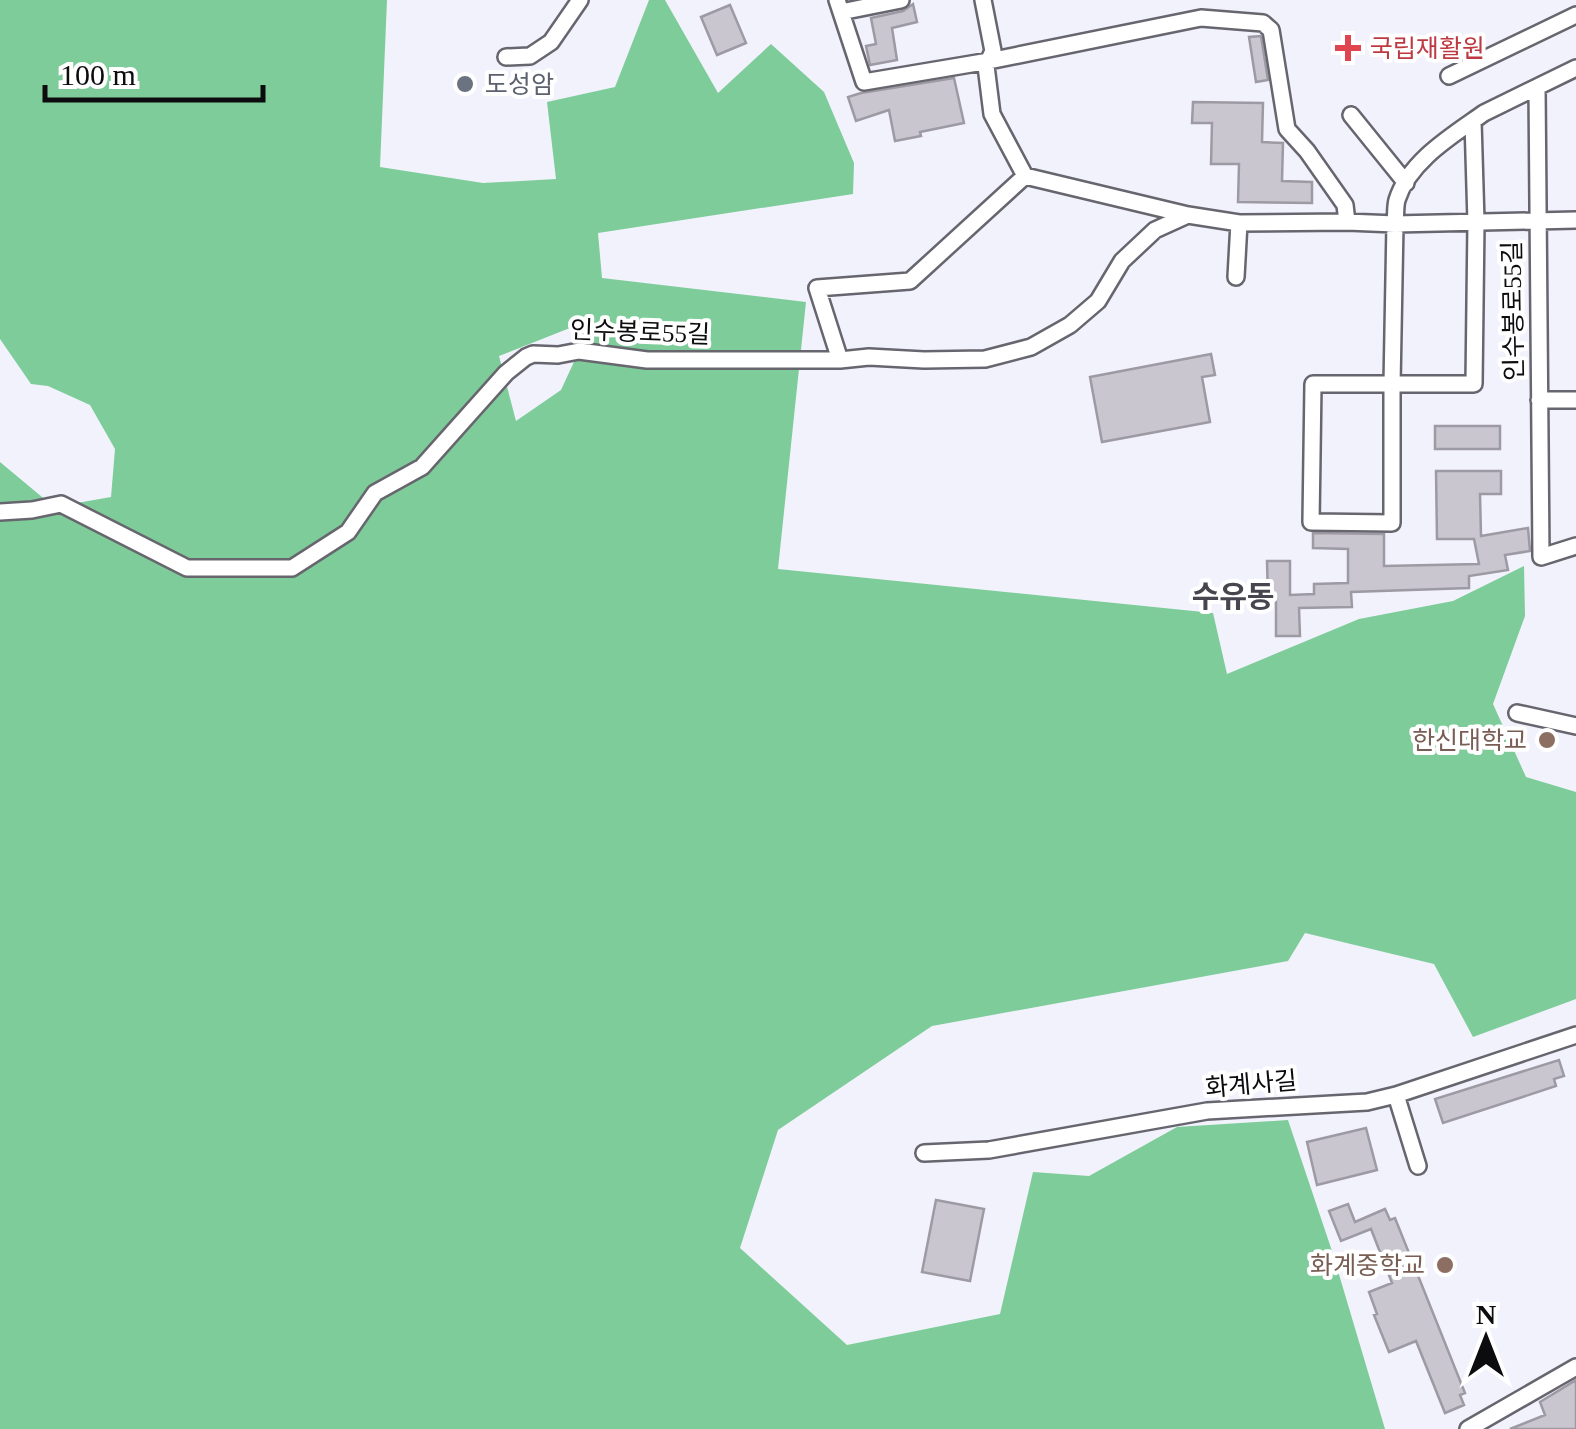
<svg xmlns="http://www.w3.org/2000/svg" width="1576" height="1429" viewBox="0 0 1576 1429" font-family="'Times New Roman','Noto Sans KR',serif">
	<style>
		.forest { fill: #7ecc99; fill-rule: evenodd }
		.building { fill: #cac6d0; stroke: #9d9aa3; stroke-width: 2.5 }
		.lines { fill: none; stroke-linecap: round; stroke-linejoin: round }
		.minor-casing { stroke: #67666f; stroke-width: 20 }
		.minor { stroke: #fff; stroke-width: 15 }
		.health-dot { fill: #e0444e; stroke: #fff; stroke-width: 4 }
		.worship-dot { fill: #6b7280; stroke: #fff; stroke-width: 4 }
		.education-dot { fill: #8d6e63; stroke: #fff; stroke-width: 4 }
		.labels { text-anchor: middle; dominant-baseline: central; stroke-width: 8; stroke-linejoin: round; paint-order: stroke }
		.health-label { font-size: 25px; fill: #be3a42; stroke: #fff; text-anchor: start }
		.worship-label { font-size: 25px; fill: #5b616d; stroke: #fff; text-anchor: start }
		.street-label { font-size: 25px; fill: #0c0c0f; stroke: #fff }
		.education-label { font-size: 25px; fill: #785e54; stroke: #fff; text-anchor: end }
		.quarter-label { font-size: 30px; font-weight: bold; fill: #47464f; stroke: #fff }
	</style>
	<rect width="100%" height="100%" fill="#f2f2fd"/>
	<!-- forest -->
	<path class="forest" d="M 0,0 L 387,0 L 380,167 L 483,183 L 556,179 L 547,102 L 615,87 L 649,0 L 665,0 L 718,93 L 771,44 L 824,92 L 854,163 L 853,194 L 598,233 L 602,278 L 806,302 L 778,569 L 1213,613 L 1227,674 L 1359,619 L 1453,601 L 1524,566 L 1525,616 L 1493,704 L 1526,777 L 1576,792 L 1576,999 L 1473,1037 L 1434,964 L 1305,933 L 1288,961 L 932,1026 L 778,1130 L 740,1248 L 847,1345 L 1000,1314 L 1033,1172 L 1089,1176 L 1177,1127 L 1288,1120 L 1332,1251 L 1385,1429 L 0,1429 L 0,462 L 54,507 L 111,497 L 115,449 L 90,405 L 48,386 L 31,384 L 0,339 ZM 585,322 L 579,351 L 561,390 L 516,421 L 499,356 Z"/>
	<!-- building -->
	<path class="building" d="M 913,4 L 917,22 L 892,28 L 897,60 L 870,65 L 866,46 L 876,44 L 871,18 L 903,11 Z
		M 730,5 L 746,43 L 717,55 L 701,17 Z
		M 1261,36 L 1268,80 L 1256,82 L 1249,37 Z
		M 954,78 L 964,123 L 920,132 L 921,136 L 895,141 L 889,110 L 856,121 L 848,97 L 861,93 Z
		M 1193,102 L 1263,103 L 1262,142 L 1283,143 L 1282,181 L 1312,182 L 1312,203 L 1238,202 L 1239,164 L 1211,164 L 1212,123 L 1192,123 Z
		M 1211,354 L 1215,375 L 1202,377 L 1210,422 L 1102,442 L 1090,377 Z
		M 1435,426 L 1500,426 L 1500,449 L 1435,449 Z
		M 1436,471 L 1501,471 L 1501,494 L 1480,494 L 1481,536 L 1528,528 L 1530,551 L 1505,555 L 1508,570 L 1469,576 L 1469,588 L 1351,592 L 1352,607 L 1299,608 L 1300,636 L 1276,636 L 1276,599 L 1268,599 L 1267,561 L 1290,561 L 1290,595 L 1314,594 L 1314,584 L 1348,583 L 1348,549 L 1313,548 L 1313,533 L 1384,534 L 1384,566 L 1479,564 L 1474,539 L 1437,539 Z
		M 1559,1060 L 1564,1076 L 1554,1079 L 1556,1086 L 1443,1123 L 1435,1099 Z
		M 1366,1128 L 1377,1170 L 1317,1185 L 1307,1142 Z
		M 936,1200 L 984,1209 L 970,1281 L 922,1272 Z
		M 1348,1204 L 1355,1222 L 1385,1209 L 1390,1220 L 1395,1218 L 1465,1393 L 1460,1395 L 1464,1405 L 1445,1413 L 1416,1341 L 1389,1352 L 1374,1315 L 1377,1314 L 1369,1292 L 1392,1283 L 1371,1229 L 1341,1241 L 1329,1211 Z
		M 1576,1380 L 1576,1429 L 1510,1429 L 1545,1415 L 1540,1402 Z"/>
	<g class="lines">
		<defs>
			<path id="minor" d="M 837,0 L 864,82 L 989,61 L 1201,18 L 1263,23 L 1271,30 L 1287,129 L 1307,151 L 1345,205 L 1347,222
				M 983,0 L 993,51 L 986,66 L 992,114 L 1025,176 L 1188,215 L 1239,223 L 1347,222 L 1395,224 L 1576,220
				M 841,12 L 901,0
				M 506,57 L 530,56 L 551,42 L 580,0
				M 1449,76 L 1576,15
				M 1537,87 L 1541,557 L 1576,546
				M 1351,115 L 1406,183
				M 1473,121 L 1476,222 L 1474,384 L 1313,384 L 1311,522 L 1392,523 L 1392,385 L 1395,224 C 1396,217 1395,207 1397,200 C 1409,161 1453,135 1484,113 L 1576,68
				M 1025,176 L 910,281 L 817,288 L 840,360 L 869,357 L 924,360 L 985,359 L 1031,347 L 1070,325 L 1098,301 L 1122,261 L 1155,230 L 1188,215
				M 1236,277 L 1239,223
				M 1539,400 L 1576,400
				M 0,512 L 32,510 L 61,504 L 187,568 L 292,568 L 348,532 L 375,493 L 422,467 L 506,373 L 526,357 L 533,354 L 558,355 L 579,351 L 647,360 L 840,360
				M 1517,713 L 1576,726
				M 1396,1095 L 1418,1166
				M 924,1153 L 989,1150 L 1207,1111 L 1367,1102 L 1396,1095 L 1576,1035
				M 1468,1429 L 1576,1367"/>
		</defs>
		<!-- minor casing -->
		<use href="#minor" class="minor-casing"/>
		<!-- minor -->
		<use href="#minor" class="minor"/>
	</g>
	<!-- markers -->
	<path class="health-dot" d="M1343 33h10v10h10v10h-10v10h-10v-10h-10v-10h10z"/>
	<circle class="worship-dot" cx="465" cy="84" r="10"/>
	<g class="education-dot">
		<circle cx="1547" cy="740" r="10"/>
		<circle cx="1445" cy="1265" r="10"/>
	</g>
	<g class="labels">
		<!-- health labels -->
		<g class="health-label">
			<text x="1370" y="48">국립재활원</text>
		</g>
		<!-- worship labels -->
		<g class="worship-label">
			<text x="485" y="84">도성암</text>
		</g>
		<!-- street labels -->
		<g class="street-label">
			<text transform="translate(1513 311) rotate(-91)">인수봉로55길</text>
			<text transform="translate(640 332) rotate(2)">인수봉로55길</text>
			<text transform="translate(1251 1084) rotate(-5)">화계사길</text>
		</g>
		<!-- education labels -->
		<g class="education-label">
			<text x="1527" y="740">한신대학교</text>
			<text x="1425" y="1265">화계중학교</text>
		</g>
		<!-- quarter labels -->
		<g class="quarter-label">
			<text x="1233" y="596">수유동</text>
		</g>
	</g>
	<!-- north arrow -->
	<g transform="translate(1486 1339)" stroke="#ffffff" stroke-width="8" paint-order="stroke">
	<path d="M0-8L18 38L0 25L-18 38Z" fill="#0c0c0f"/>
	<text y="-15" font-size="28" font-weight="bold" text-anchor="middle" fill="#0c0c0f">N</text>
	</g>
	<!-- scale -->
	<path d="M45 85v15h218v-15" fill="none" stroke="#0c0c0f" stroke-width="5"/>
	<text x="60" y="85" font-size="30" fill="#0c0c0f" stroke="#ffffff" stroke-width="8" paint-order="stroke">100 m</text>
</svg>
